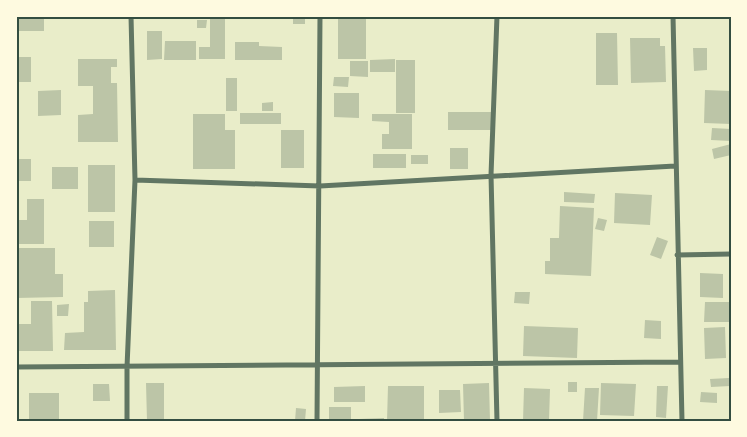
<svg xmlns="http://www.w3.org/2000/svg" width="747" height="437" viewBox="0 0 747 437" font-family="Roboto,sans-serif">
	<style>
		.building { fill: #bcc5a7 }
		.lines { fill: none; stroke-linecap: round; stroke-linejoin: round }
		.minor { stroke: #617663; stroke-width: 5 }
		.neatline { fill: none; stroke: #344e41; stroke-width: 2 }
	</style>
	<rect width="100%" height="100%" fill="#e9edc9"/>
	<!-- building -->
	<path class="building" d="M 16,16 L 44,16 L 44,31 L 16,31 Z
		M 210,16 L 225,16 L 225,59 L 199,59 L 199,47 L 210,47 Z
		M 293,16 L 305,16 L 305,24 L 293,24 Z
		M 338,16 L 366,16 L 366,59 L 338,59 Z
		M 197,20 L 207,20 L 206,28 L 197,28 Z
		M 147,31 L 162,31 L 162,59 L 147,60 Z
		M 596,33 L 617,33 L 618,85 L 596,85 Z
		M 630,38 L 660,38 L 660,46 L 665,46 L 666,82 L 631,83 Z
		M 165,41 L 196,41 L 196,60 L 164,60 Z
		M 235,42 L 259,42 L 259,46 L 282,47 L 282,60 L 235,60 Z
		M 693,48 L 707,48 L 707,70 L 694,71 Z
		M 16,57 L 31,57 L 31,82 L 16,82 Z
		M 78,59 L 117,59 L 117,67 L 111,67 L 111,83 L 117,83 L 118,142 L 78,142 L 78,115 L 93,114 L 93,86 L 78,86 Z
		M 395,59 L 395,72 L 370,72 L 370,60 Z
		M 396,60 L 415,60 L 415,113 L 396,113 Z
		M 350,61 L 368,61 L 368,77 L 350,76 Z
		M 334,77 L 349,77 L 348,87 L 333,86 Z
		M 226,78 L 237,78 L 237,111 L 226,111 Z
		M 61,90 L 61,115 L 38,116 L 38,91 Z
		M 705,90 L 731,91 L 731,124 L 704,123 Z
		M 334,93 L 359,93 L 359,118 L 334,117 Z
		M 273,102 L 273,111 L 262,111 L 262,103 Z
		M 448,112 L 491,112 L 492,130 L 448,130 Z
		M 240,113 L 281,113 L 281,124 L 240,124 Z
		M 193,114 L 225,114 L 225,130 L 235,130 L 235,169 L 193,169 Z
		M 372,114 L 412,114 L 412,149 L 382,149 L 382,134 L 389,134 L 389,122 L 372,121 Z
		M 712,128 L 731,129 L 731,141 L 711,140 Z
		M 281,130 L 304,130 L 304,168 L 281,168 Z
		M 731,144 L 731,155 L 714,159 L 712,149 Z
		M 450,148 L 468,148 L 468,169 L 450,169 Z
		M 373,154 L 406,154 L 406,168 L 373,168 Z
		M 411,155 L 428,155 L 428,164 L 411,164 Z
		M 16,159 L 31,159 L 31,181 L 16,181 Z
		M 88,165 L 115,165 L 115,212 L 88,212 Z
		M 52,167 L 78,167 L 78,189 L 52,189 Z
		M 564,192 L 595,194 L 594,203 L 564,202 Z
		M 615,193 L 652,195 L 650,225 L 614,223 Z
		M 27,199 L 44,199 L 44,244 L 16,244 L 16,220 L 27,220 Z
		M 560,206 L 594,208 L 591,276 L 545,274 L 545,261 L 550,261 L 550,238 L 559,238 Z
		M 598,218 L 607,220 L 604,231 L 595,229 Z
		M 89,221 L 114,221 L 114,247 L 89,247 Z
		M 657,237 L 668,241 L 661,259 L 650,255 Z
		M 16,248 L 55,248 L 55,274 L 63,274 L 63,297 L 16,298 Z
		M 700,273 L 723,274 L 723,298 L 700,297 Z
		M 115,290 L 116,350 L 64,350 L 65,333 L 84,332 L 84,302 L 88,302 L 88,291 Z
		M 515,292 L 530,292 L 529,304 L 514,303 Z
		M 31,301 L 52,301 L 53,351 L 16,351 L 16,324 L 31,324 Z
		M 705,302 L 731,302 L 731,322 L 704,322 Z
		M 69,304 L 68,316 L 57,316 L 57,305 Z
		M 645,320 L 661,321 L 661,339 L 644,338 Z
		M 524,326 L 578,328 L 577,358 L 523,356 Z
		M 725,327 L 726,358 L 705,359 L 704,328 Z
		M 729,378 L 730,386 L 711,387 L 710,379 Z
		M 568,382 L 577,382 L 577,392 L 568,392 Z
		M 146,383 L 164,383 L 164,421 L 147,421 Z
		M 489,383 L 490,421 L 464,421 L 463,384 Z
		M 601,383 L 636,384 L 634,416 L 600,415 Z
		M 93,384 L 109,384 L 110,401 L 93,401 Z
		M 365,386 L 365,402 L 334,402 L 334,387 Z
		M 388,386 L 424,386 L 424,421 L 387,421 Z
		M 657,386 L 668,386 L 666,418 L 656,417 Z
		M 524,388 L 550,389 L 549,421 L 523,421 Z
		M 585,388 L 599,388 L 597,421 L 583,421 Z
		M 439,390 L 460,390 L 461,412 L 439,413 Z
		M 701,392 L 717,393 L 717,403 L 700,402 Z
		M 29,393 L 59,393 L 59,421 L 29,421 Z
		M 329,407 L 351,407 L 351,421 L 329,421 Z
		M 296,408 L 306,409 L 305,421 L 295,421 Z
		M 384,418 L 384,421 L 359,421 L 359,419 Z"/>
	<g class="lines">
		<!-- minor -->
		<path class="minor" d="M 673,16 L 682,421
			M 135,180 L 320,186 L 675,166
			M 677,255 L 731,254
			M 16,367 L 679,362
			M 127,421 L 127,367 L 135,180 L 131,16
			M 317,421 L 320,16
			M 497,421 L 491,175 L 497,16"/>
	</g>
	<!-- border -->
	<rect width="747" height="437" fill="none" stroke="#fefae0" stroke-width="35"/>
	<rect x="18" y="18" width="712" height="402" class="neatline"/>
</svg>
